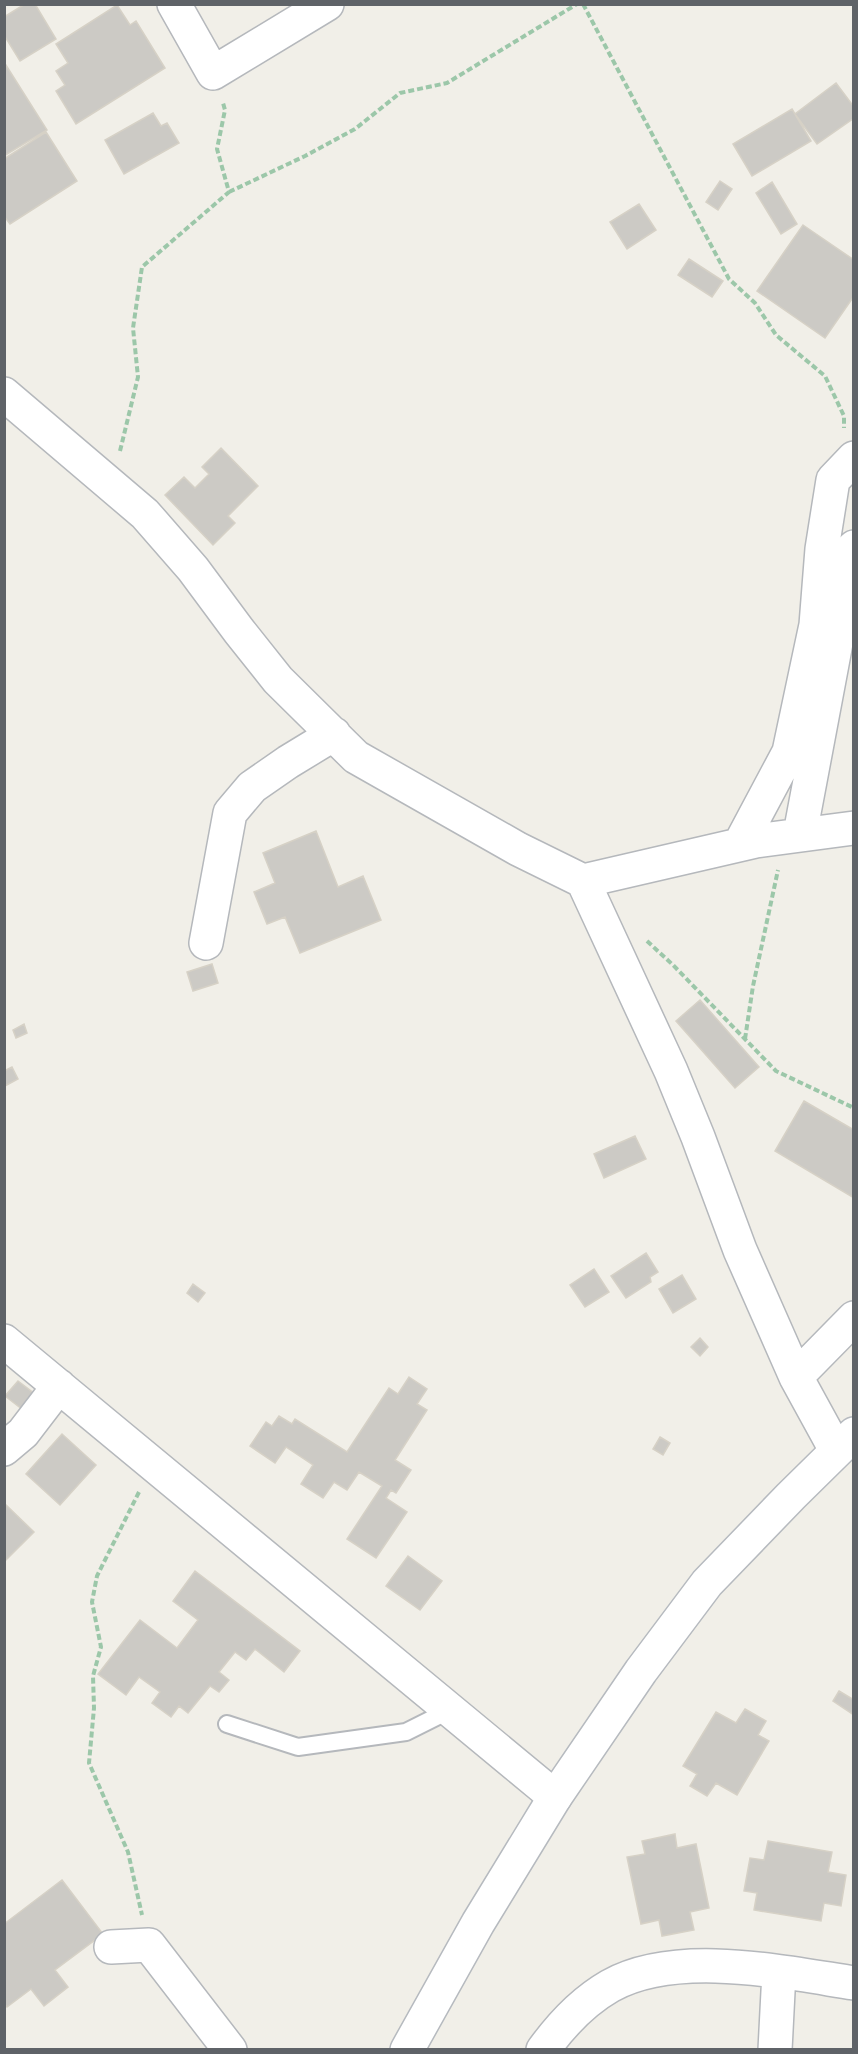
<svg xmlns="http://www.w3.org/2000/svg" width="858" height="2054" viewBox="0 0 858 2054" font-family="'PT Sans',sans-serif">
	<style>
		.building { fill: #cccac5; stroke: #d6d1c6; stroke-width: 1.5 }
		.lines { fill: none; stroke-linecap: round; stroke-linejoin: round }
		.service-casing { stroke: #b5b8bc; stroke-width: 20 }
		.minor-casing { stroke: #b5b8bc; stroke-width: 36 }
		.secondary-casing { stroke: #b6babf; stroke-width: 36 }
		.path { stroke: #9cc7a9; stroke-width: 4; stroke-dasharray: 6 3; stroke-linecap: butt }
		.service { stroke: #fff; stroke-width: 16 }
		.minor { stroke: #fff; stroke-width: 33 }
		.secondary { stroke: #fff; stroke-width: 33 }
	</style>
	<rect width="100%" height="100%" fill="#f1efe8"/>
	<!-- building -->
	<path class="building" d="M 25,4 L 35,4 L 56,39 L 20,61 L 4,35 L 4,17 Z
		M 117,5 L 130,25 L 136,21 L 165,68 L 76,124 L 56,91 L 65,85 L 56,71 L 68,63 L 56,44 Z
		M 4,62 L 47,130 L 4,156 Z
		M 836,83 L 854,107 L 854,118 L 817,144 L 795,114 Z
		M 792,109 L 811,141 L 752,176 L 733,144 Z
		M 153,113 L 161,126 L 167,123 L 179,143 L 124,174 L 105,140 Z
		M 46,132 L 77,181 L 10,224 L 4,216 L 4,159 Z
		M 720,181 L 732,189 L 718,210 L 706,202 Z
		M 772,182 L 797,224 L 781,234 L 756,193 Z
		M 639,204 L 656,230 L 627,249 L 610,222 Z
		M 639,204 L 656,230 L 627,249 L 610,222 Z
		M 803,225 L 854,260 L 854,296 L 825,338 L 757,291 Z
		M 689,259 L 723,281 L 712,297 L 678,275 Z
		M 221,448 L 258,486 L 228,516 L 235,523 L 213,545 L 165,495 L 184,477 L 195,488 L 209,474 L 202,467 Z
		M 316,831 L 338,887 L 363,876 L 381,920 L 300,953 L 285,917 L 267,924 L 254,892 L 275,883 L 263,853 Z
		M 212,964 L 218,983 L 193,991 L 187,972 Z
		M 700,1000 L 759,1067 L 735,1088 L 676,1021 Z
		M 24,1024 L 27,1033 L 16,1038 L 13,1030 Z
		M 12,1067 L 18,1079 L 5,1086 L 4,1071 Z
		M 804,1101 L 854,1130 L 854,1198 L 775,1151 Z
		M 635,1136 L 646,1159 L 604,1178 L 594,1154 Z
		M 646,1253 L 658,1272 L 650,1277 L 651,1282 L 626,1298 L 611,1276 Z
		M 594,1269 L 609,1292 L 585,1307 L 570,1285 Z
		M 682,1275 L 696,1299 L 673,1313 L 659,1289 Z
		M 193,1284 L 205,1293 L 198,1302 L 187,1293 Z
		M 700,1338 L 708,1347 L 700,1356 L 691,1347 Z
		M 409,1377 L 427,1389 L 417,1404 L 427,1410 L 395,1460 L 411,1470 L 396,1493 L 391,1490 L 386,1498 L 407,1512 L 376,1558 L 347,1539 L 382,1486 L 359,1472 L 347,1490 L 334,1482 L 323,1498 L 301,1484 L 313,1465 L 286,1447 L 275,1463 L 250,1446 L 266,1422 L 272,1426 L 279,1416 L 292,1424 L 295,1419 L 347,1452 L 389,1388 L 398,1394 Z
		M 18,1381 L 35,1394 L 23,1410 L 5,1396 Z
		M 62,1434 L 96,1465 L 60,1505 L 26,1474 Z
		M 660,1437 L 670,1443 L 663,1455 L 653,1449 Z
		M 4,1503 L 34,1532 L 4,1562 Z
		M 408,1556 L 442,1581 L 420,1610 L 386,1586 Z
		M 195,1571 L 300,1651 L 284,1672 L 255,1649 L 246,1660 L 235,1652 L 219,1672 L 229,1680 L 219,1692 L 210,1686 L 188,1713 L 179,1706 L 171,1717 L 152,1703 L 160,1692 L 139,1677 L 126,1695 L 98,1674 L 140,1620 L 177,1648 L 198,1620 L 173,1601 Z
		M 839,1691 L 854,1700 L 854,1715 L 833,1701 Z
		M 745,1709 L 766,1721 L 758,1735 L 769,1741 L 737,1795 L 716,1783 L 707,1796 L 690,1786 L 697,1774 L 683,1766 L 716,1712 L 736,1723 Z
		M 675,1834 L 677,1848 L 696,1844 L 709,1908 L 690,1912 L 694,1930 L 662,1936 L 659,1920 L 641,1924 L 627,1857 L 645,1854 L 642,1841 Z
		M 768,1841 L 832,1852 L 828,1872 L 846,1875 L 841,1906 L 824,1903 L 821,1921 L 754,1910 L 757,1893 L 744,1891 L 750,1858 L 764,1860 Z
		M 62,1880 L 103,1934 L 55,1970 L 68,1987 L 44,2006 L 31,1989 L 7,2007 L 4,2003 L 4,1924 Z"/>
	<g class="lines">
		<defs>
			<path id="service" d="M 227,1724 L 298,1747 L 406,1732 L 450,1710"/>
			<path id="minor" d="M 174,4 L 213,73 L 327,4
				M 4,394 L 145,514 L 193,569 L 239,631 L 278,680 L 356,757 L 518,849 L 583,881 L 671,1071 L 698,1137 L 740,1250 L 796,1377 L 836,1450
				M 800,834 L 854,547
				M 740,844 L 789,752 L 816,625 L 822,549 L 833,480 L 854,458
				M 583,881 L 756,841 L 854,828
				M 206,943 L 230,813 L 252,787 L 288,762 L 334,734
				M 4,1341 L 555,1797
				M 796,1377 L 854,1318
				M 4,1449 L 23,1433 L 59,1386
				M 111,1947 L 149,1945 L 230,2050
				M 543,2050 C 561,2025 584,2001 610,1986 C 676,1949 782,1972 854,1983
				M 775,2050 L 779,1972"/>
			<path id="secondary" d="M 407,2050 L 478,1923 L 555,1797 L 641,1671 L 707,1583 L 791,1496 L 854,1434"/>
		</defs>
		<!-- service casing -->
		<use href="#service" class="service-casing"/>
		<!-- minor casing -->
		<use href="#minor" class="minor-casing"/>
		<!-- secondary casing -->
		<use href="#secondary" class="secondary-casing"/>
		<!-- path -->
		<path class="path" d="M 583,4 L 729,279 L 755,303 L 776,335 L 825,376 L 844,416 L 844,428
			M 229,192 L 305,156 L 355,129 L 400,93 L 447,83 L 577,4
			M 120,451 L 138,377 L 133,328 L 142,267 L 229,192 L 217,149 L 225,110 L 223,103
			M 647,941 L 673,965 L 776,1071 L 854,1108
			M 745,1039 L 753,986 L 778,870
			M 139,1492 L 97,1576 L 92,1602 L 101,1647 L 93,1676 L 94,1708 L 89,1763 L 128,1852 L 142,1915"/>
		<!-- service -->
		<use href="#service" class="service"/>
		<!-- minor -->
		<use href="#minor" class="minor"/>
		<!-- secondary -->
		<use href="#secondary" class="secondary"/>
	</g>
	<!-- border -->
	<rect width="858" height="2054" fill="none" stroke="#5f6368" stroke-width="12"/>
</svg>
